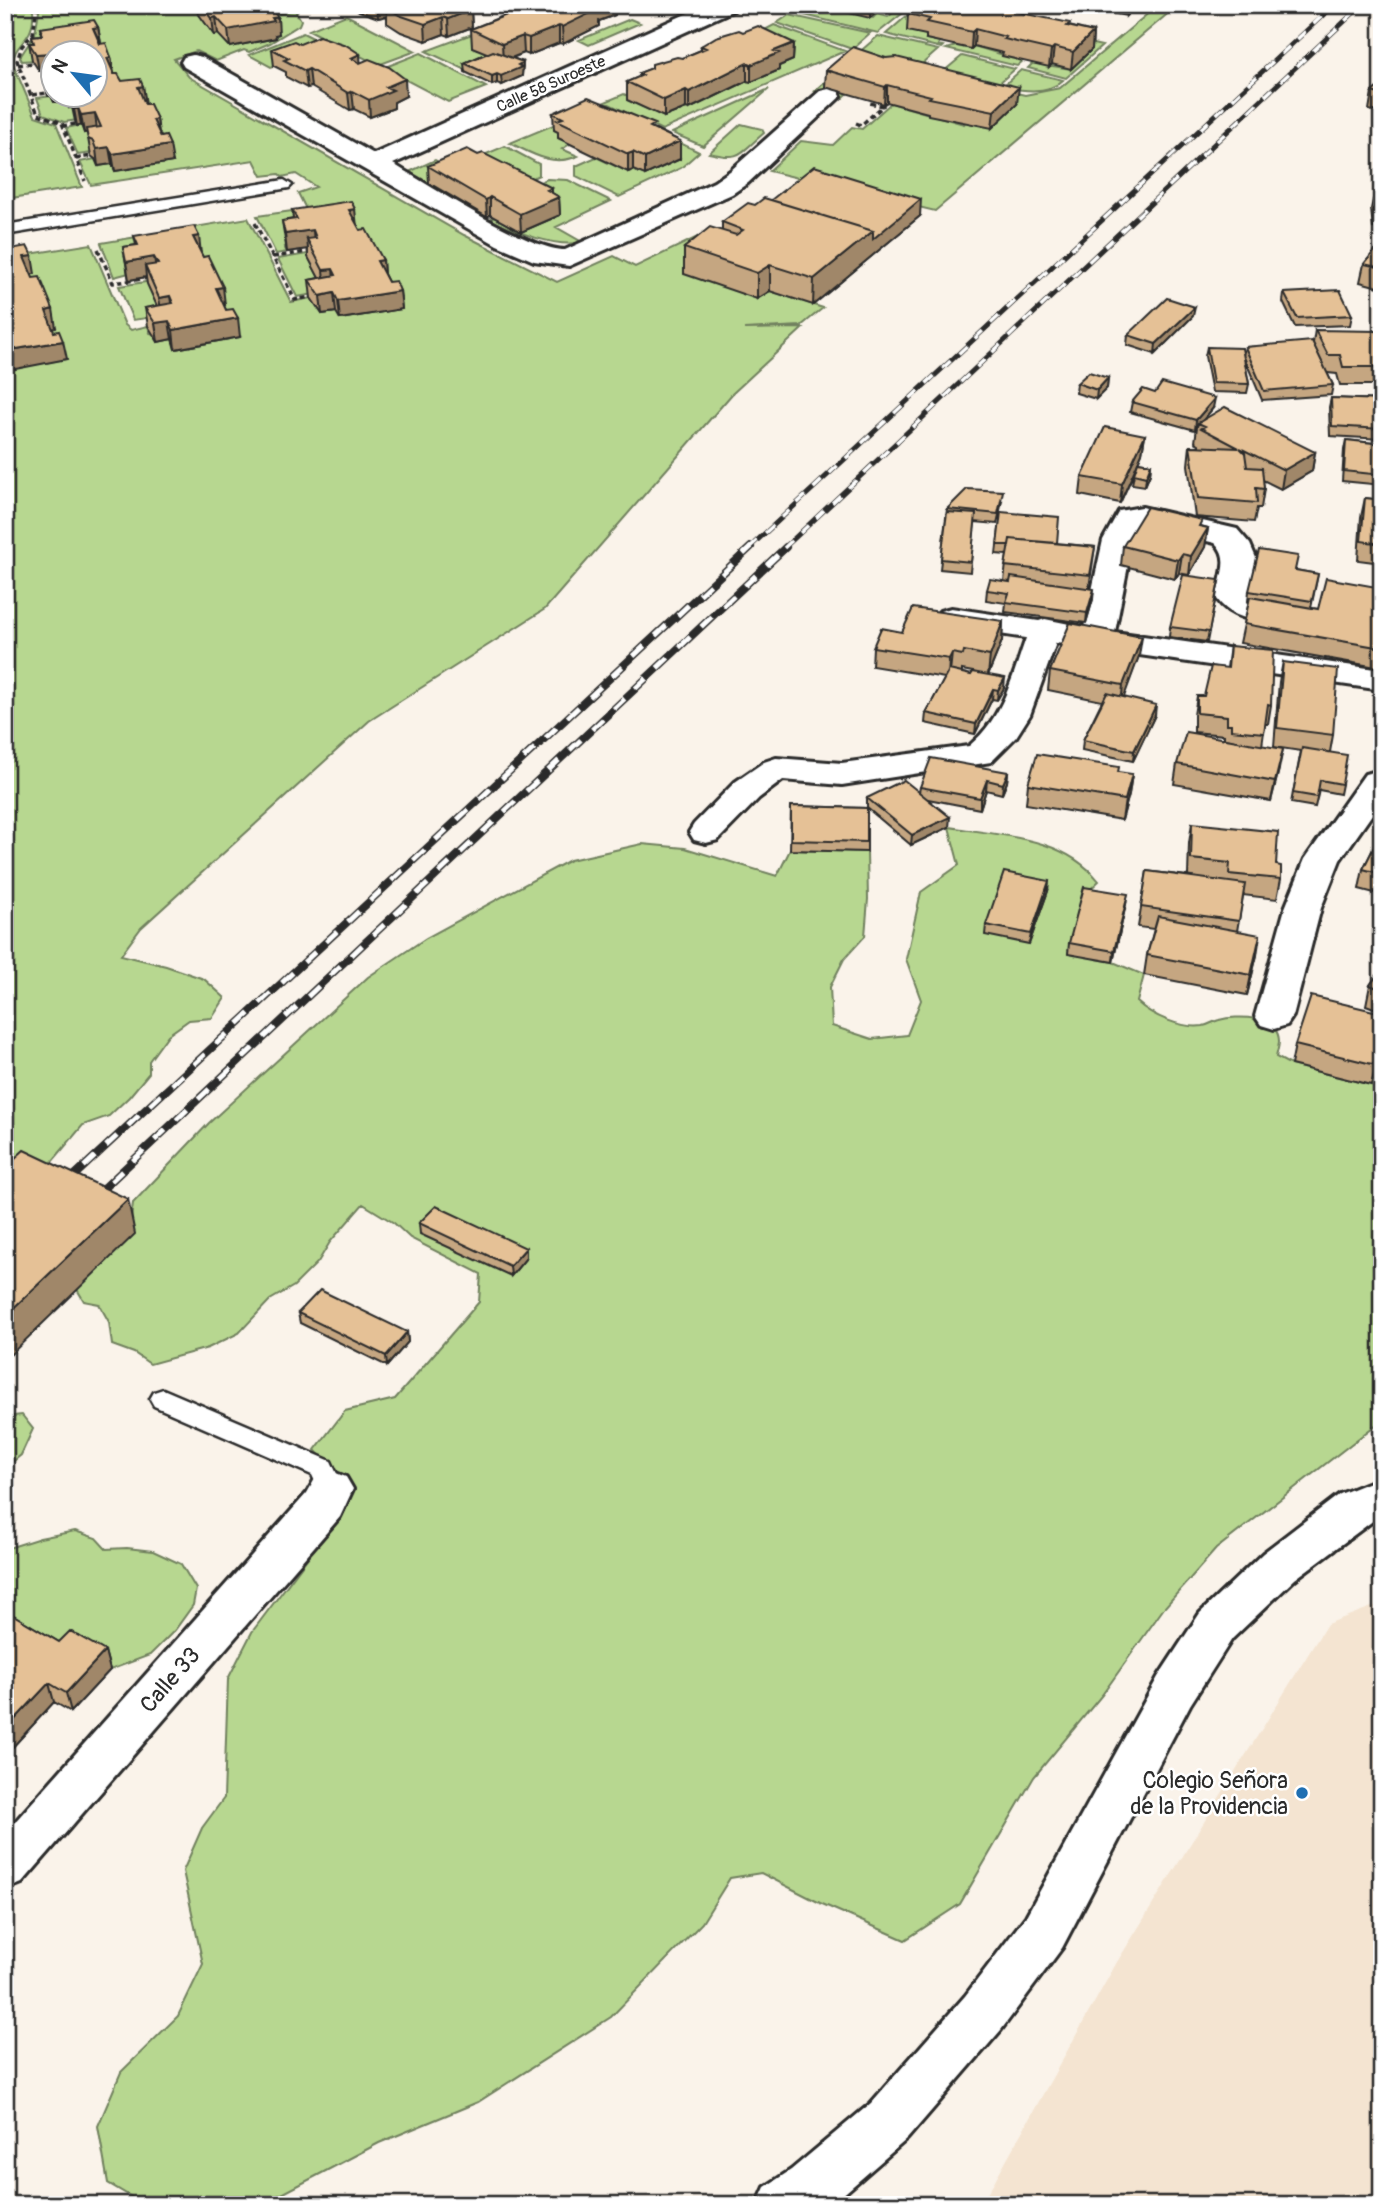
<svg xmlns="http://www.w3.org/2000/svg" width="1387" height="2210" viewBox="0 0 1387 2210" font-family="Pangolin,sans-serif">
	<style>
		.built { fill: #f4e4d1 }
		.green { fill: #b7d790; stroke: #71815e; stroke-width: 2 }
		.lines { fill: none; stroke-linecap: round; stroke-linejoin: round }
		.service-casing { stroke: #2b2b2b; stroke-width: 5 }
		.minor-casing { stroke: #2b2b2b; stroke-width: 6 }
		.secondary-casing { stroke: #2b2b2b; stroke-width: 6 }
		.path { stroke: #2b2b2b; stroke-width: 3.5; stroke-dasharray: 5 3.5; stroke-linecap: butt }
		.service { fill: #fff; fill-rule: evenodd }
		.minor { fill: #fff; fill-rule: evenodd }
		.secondary { fill: #fff; fill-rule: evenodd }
		.rail-far1-casing { stroke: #2b2b2b; stroke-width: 5 }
		.rail-casing { stroke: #2b2b2b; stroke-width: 8 }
		.rail-far1 { stroke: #fff; stroke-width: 3.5; stroke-dasharray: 11; stroke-linecap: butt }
		.rail { stroke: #fff; stroke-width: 5; stroke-dasharray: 15; stroke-linecap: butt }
		.wall { fill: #c5a681; stroke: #2b2b2b; stroke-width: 2; fill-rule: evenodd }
		.shaded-wall { fill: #a08769; stroke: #2b2b2b; stroke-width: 2 }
		.building { fill: #e5c196; stroke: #2b2b2b; stroke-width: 2 }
		.poi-dot { fill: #1f6fb2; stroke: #fff; stroke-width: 2.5 }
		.labels { text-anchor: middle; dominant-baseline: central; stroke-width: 5; stroke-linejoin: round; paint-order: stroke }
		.far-street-label { font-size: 16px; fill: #2b2b2b; stroke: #fff }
		.near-street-label { font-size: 23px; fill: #2b2b2b; stroke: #fff }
		.near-poi-label { font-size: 23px; fill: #2b2b2b; stroke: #fff; text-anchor: end }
	</style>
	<rect width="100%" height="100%" fill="#faf3ea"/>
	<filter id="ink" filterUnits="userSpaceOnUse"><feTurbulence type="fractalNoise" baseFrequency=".0143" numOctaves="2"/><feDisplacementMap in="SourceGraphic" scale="14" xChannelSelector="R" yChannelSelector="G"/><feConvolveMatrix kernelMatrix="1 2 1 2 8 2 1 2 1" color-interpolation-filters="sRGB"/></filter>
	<g filter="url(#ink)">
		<!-- built -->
		<path class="built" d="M 1382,1603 L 1382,2205 L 981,2205 L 1117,1962 L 1327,1624 Z"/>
		<!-- green -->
		<path class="green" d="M 5,5 L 33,5 C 33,13 34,22 31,29 C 27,42 12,48 13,64 L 35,116 L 56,123 L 82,187 L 5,199 Z
			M 40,5 L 193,5 L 214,35 L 263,17 L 295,10 L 301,20 L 299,25 L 270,43 L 249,52 L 244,50 L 216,61 L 196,51 L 174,59 L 189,77 L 464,235 L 557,282 L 614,256 L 635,267 L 710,231 L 756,299 L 770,291 L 823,308 L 801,326 L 744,329 L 803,328 L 732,394 L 545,609 L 369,721 L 141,928 L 121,955 L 166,966 L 204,979 L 225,998 L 212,1018 L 189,1020 L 168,1035 L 149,1061 L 149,1073 L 129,1097 L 109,1116 L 83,1125 L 51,1163 L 5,1176 L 5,370 L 66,359 L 49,329 L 56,327 L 5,258 L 91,244 L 125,325 L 131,330 L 148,326 L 150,333 L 172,339 L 176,348 L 240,336 L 229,328 L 210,274 L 129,273 L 114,277 L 101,243 L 248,218 L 291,302 L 311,298 L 322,314 L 336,312 L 368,248 L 287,246 L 284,247 L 287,252 L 276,254 L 257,216 L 306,209 L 298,193 L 316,187 L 296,174 L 282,177 L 279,174 L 262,176 L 254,160 L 91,185 L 80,162 L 95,159 L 99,166 L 125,98 L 95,45 L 43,45 L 36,60 L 22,61 L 20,57 L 35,34 Z
			M 550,5 L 473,46 L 496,58 L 468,71 L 426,51 Z
			M 800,5 L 822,5 L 873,18 L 877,14 L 888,17 L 895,11 L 903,13 L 878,33 L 792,12 Z
			M 1158,5 L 1178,5 L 935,211 L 769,171 L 801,141 L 833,145 L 852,127 L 862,129 L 891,103 L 964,124 L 986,86 L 1025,95 L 1060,88 Z
			M 917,7 L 929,36 L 926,39 L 940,42 L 938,45 L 943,46 L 941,48 L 886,34 Z
			M 346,15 L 416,51 L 378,65 L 309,30 Z
			M 789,15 L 870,33 L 852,49 L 777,23 Z
			M 630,19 L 640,23 L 589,45 L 579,40 Z
			M 774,25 L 845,51 L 662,130 L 605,102 L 624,94 L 632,98 L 628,100 L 664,117 L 686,108 L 690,109 L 747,81 L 751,82 L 777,71 L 746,40 Z
			M 303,33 L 370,67 L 296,58 L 271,67 L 249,55 Z
			M 878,36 L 938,50 L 920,66 L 848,93 L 843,98 L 814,91 Z
			M 1071,39 L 1102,46 L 1066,78 L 1028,68 L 1033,63 L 1071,69 L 1091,49 Z
			M 956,46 L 971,49 L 974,46 L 1023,61 L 1017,66 L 946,49 Z
			M 421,53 L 486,87 L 448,102 L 383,68 Z
			M 962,56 L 1015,69 L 997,85 L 943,72 Z
			M 1021,70 L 1063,80 C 1048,95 1022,91 1003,86 Z
			M 769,89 L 703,146 L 672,133 Z
			M 51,96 L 54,102 L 66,101 L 69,108 L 85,105 L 78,120 L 64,122 L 43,114 L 37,98 Z
			M 601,105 L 699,152 L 681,168 L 619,197 L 576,176 L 576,166 L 596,157 L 628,172 L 633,170 L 645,175 L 679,158 L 555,130 L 564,135 L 559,138 L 570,144 L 562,149 L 578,156 C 552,167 533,154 510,143 Z
			M 741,124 L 762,129 L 764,133 C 739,154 741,161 709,153 Z
			M 81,125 L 84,132 L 97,131 L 92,153 L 78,155 L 66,128 Z
			M 505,146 L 539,164 L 539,175 L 514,186 L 452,199 L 409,172 L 435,160 L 451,169 Z
			M 547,179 L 568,180 L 611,201 L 556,227 L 582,242 C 558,249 512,231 490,219 L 494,217 L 521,232 L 559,215 L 522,190 Z
			M 307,254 L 326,292 L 297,297 L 278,259 Z
			M 159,280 L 161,316 L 133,320 L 119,286 Z
			M 949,827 C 1002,836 1063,836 1099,881 L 1082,897 L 1068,953 L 1113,962 L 1144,975 L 1137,1002 C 1152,1016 1182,1029 1203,1026 C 1209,1025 1214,1021 1219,1020 C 1237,1015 1278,1015 1279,1041 C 1279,1046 1277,1053 1276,1057 L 1291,1065 L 1371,1085 L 1374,1074 L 1382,1076 L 1382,1420 L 1216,1549 L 1164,1608 L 1102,1695 L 1034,1777 L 960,1904 L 905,1940 L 820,1903 L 761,1873 L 730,1878 L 702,1923 L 611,2017 L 478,2102 L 379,2143 L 261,2205 L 145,2205 L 108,2183 L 98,2126 L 121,2072 L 178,2016 L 203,1964 L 183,1871 L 202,1828 L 224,1798 L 228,1679 L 252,1632 L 309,1556 L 324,1525 L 337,1474 L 315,1450 L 345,1411 L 395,1399 L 479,1302 L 481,1274 L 410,1238 L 394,1223 L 363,1204 L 330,1242 L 318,1262 L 294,1286 L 270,1300 L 239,1333 L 208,1348 L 150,1364 L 134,1353 L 112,1345 L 109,1322 L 99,1304 L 84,1301 L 75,1286 L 131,1220 L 133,1203 L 209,1123 L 368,977 L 426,938 L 570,860 L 642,844 L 685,848 L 777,876 L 790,850 L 867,852 L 868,899 L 865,936 L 844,959 L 830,987 L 832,1026 L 872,1039 L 907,1035 L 921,1000 L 906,959 L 921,892 L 959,865 Z
			M 22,1415 L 33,1429 L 21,1455 L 5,1468 L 5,1417 Z
			M 75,1531 L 96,1538 L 106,1549 L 127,1548 L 153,1551 L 181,1564 L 196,1589 L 193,1605 L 175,1630 L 150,1655 L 110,1670 L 75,1650 L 5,1626 L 5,1549 L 40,1538 Z"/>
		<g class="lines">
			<defs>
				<path id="service" d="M 284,180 L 292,185 L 289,188 L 5,235 L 5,225 Z
					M 163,1389 L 331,1461 L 344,1489 L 340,1496 L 331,1499 L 322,1496 L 312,1475 L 154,1406 L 150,1399 L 154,1392 Z"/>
				<path id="minor" d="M 706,5 L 738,5 L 734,10 L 393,164 C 431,186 526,249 565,250 L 714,182 L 730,171 L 820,91 L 829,89 L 838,91 L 841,96 L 748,183 L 732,194 L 569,266 L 534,261 L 497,245 L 184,67 L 181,62 L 184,57 L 193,55 L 202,57 L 374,154 Z
					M 1142,507 L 1237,529 L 1250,544 L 1256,558 L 1249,596 L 1276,604 L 1281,611 L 1276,618 C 1255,623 1230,618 1217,599 C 1218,579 1232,559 1215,543 L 1141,525 L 1133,540 L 1115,632 L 1382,670 L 1382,690 L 1056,643 L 1030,715 L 1016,737 L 991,762 L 842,785 L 783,780 L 759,798 L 718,840 L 706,843 L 694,840 L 689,832 L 694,824 L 735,782 L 764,762 L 776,758 L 842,763 L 969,746 C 1003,718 1012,678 1026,638 L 940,625 L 935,618 L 940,611 L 951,608 L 1039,621 L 1045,619 L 1084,627 L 1103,540 L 1119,511 Z
					M 1382,770 L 1382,800 L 1340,860 L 1321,908 L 1293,1016 L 1287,1025 L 1274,1029 L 1261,1025 L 1255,1016 L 1285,908 L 1305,859 L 1365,774 Z
					M 331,1471 L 346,1477 L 353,1489 L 340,1517 L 22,1883 L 5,1890 L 5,1833 L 307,1493 L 316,1477 Z"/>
				<path id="secondary" d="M 1382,1477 L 1382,1514 L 1295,1579 L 1232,1639 L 1190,1705 L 1062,1948 L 1001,2030 L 907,2139 L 831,2205 L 757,2205 L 765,2187 L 791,2170 L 871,2103 L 965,1996 L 1026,1916 L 1158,1677 L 1200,1613 L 1263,1553 L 1340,1494 Z"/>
			</defs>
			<!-- service casing -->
			<use href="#service" class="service-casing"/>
			<!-- minor casing -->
			<use href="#minor" class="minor-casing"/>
			<!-- secondary casing -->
			<use href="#secondary" class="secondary-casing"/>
			<!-- path -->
			<path class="path" d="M 37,5 L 33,34 L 22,46 L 17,61 L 38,114 L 62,123 L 85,181
				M 899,5 L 904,8 L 907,5
				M 18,65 L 33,63
				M 32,95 L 47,93
				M 856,123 L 861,125 L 883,106 L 869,103
				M 62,126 L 76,124
				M 76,159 L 91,156
				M 255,223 L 295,300 L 315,296
				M 98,249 L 113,283 L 150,278
				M 273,257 L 313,251"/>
			<!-- service -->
			<use href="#service" class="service"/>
			<!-- minor -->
			<use href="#minor" class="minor"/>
			<!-- secondary -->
			<use href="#secondary" class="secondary"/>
			<defs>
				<path id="rail-far1" d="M 749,548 L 1334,5
					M 784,548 L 1362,5"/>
				<path id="rail" d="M 62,1187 L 751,547
					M 89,1202 L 786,547"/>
			</defs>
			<!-- rail-far1 casing -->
			<use href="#rail-far1" class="rail-far1-casing"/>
			<!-- rail casing -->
			<use href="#rail" class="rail-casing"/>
			<!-- rail-far1 -->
			<use href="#rail-far1" class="rail-far1"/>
			<!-- rail -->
			<use href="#rail" class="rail"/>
		</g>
		<!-- wall -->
		<path class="wall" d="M 192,5 L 267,5 L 279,34 L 275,35 L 276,38 L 230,47 L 218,34 L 214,35 Z
			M 352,5 L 460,5 L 471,10 L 472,27 L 449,36 L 444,34 L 426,41 L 401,32 L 387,23 L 387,16 L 378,18 L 359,11 Z
			M 820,5 L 889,5 L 886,8 L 883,7 L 870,18 L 820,6 Z
			M 1071,5 L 1136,5 L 1126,16 Z
			M 508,12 L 615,15 L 599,21 L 599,26 L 563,44 L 559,43 L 529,55 L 524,53 L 512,58 L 523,62 L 522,76 L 502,85 L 497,83 L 492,85 L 465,72 L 464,63 L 487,53 L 472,47 L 471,29 L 508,14 Z
			M 908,14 L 1069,26 L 1093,32 L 1092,49 L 1071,69 L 1052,64 L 1049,67 L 1002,56 L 1003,53 L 974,46 L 971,49 L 926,39 L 926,35 L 907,31 Z
			M 98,27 L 101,43 L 111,57 L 114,74 L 122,81 L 143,86 L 145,104 L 157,119 L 159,133 L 173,162 L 115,171 L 112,164 L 98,166 L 95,159 L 91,156 L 87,132 L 84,133 L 81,125 L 77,126 L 75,121 L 72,107 L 69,108 L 66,101 L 54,102 L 51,96 L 48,96 L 43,71 L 39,71 L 32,60 L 29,43 L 33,43 L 32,36 L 41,35 L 40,28 ZM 52,52 L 94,94 L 52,94 Z
			M 743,32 L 794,43 L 793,60 L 779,66 L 779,70 L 751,82 L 747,81 L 689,109 L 686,108 L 664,117 L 627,100 L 627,82 L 639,77 L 639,73 L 682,58 L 701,50 L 701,46 Z
			M 300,44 L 361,63 L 406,96 L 394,102 L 394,108 L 370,117 L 354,109 L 350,110 L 311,87 L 307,88 L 286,77 L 286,72 L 274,66 L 272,49 Z
			M 826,70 L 1017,104 L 992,128 L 928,115 L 928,113 L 887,102 L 884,104 L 825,87 Z
			M 1382,84 L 1382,113 L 1369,110 L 1372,92 Z
			M 553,113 L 656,129 L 680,141 L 680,159 L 645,175 L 633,170 L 628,172 L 558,138 L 558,132 L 554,130 Z
			M 428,166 L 552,193 L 559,197 L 560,215 L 521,232 L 490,215 L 487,217 L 429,183 Z
			M 771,200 L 920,216 L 813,305 L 770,291 L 757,299 L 684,274 L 684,248 L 722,231 L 722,222 L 755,205 Z
			M 1373,200 L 1382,201 L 1382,229 L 1373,228 L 1371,209 Z
			M 292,210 L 357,225 L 360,230 L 383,260 L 384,274 L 388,282 L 400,291 L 402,309 L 340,319 L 336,312 L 322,314 L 311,298 L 309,280 L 319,278 L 308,257 L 308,249 L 287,252 L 282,221 L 293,219 Z
			M 134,236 L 201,254 L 225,305 L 224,306 L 240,337 L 175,349 L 172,339 L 158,342 L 148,326 L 145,308 L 157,306 L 147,284 L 146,277 L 129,280 L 123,247 L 136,245 Z
			M 1382,242 L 1382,288 L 1360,282 L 1364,264 Z
			M 1284,293 L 1352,315 L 1350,325 L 1295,327 L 1283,302 Z
			M 1193,316 L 1155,354 L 1127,345 L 1128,335 Z
			M 1315,330 L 1382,348 L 1382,385 L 1340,385 L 1337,374 L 1327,373 L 1333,385 L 1331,395 L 1262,400 L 1244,357 L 1249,384 L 1247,393 L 1212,392 L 1205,356 L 1207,347 L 1243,356 L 1245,347 L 1313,343 Z
			M 1108,378 L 1107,388 L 1096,399 L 1076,393 L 1077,383 Z
			M 1331,398 L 1382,400 L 1382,439 L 1330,436 L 1329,407 Z
			M 1132,402 L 1213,408 L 1203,420 L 1315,452 L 1312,471 L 1281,489 L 1263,480 L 1264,489 L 1261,508 L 1257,508 L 1254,522 L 1195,517 L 1188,465 L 1190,446 L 1199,446 L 1199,444 L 1195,442 L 1197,427 L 1195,430 L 1130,412 Z
			M 1145,435 L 1142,453 L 1138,462 L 1151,464 L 1150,474 L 1145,486 L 1132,484 L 1134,474 L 1138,464 L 1120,503 L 1080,495 L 1082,477 Z
			M 1346,440 L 1382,444 L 1382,485 L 1342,481 L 1344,450 Z
			M 1365,498 L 1382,500 L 1382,563 L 1358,560 L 1361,517 Z
			M 1002,501 L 997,524 L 975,522 L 970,572 L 940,569 L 947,509 Z
			M 1001,512 L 1057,543 L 1095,547 L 1089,588 L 1093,599 L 1086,623 L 1005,612 L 1006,603 L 986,600 L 987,590 L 1004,581 L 1007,555 L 996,554 Z
			M 1201,526 L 1208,528 L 1205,547 L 1189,575 L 1179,573 L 1175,579 L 1121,565 L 1123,546 Z
			M 1296,570 L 1318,574 L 1311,608 L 1318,609 L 1382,588 L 1382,668 L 1240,643 L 1249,601 L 1248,601 L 1249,591 Z
			M 1219,580 L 1207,642 L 1169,637 L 1170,627 Z
			M 1003,621 L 1002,641 L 988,675 L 1004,688 L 997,700 L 992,699 L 975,734 L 925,723 L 926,713 L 945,678 L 872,666 L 873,647 L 902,632 ZM 962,670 L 973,672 L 971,675 L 962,673 Z
			M 1230,646 L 1271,705 L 1268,724 L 1265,724 L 1262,746 L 1279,769 L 1271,801 L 1174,784 L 1177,764 L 1224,739 L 1224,735 L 1194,732 L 1194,715 L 1197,696 L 1204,696 L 1227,668 Z
			M 1139,656 L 1123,697 L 1155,715 L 1133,761 L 1082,750 L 1083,740 L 1102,701 L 1048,690 L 1050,671 Z
			M 1283,662 L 1333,735 L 1330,752 L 1342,784 L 1340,794 L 1319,790 L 1315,807 L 1291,803 L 1301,751 L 1274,747 L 1279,682 Z
			M 1008,772 L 1007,782 L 1002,794 L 986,790 L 980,809 L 928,799 L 949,827 L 911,845 L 867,808 L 867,852 L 790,850 L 791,806 L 867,808 L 867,798 L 919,792 L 920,787 Z
			M 1132,774 L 1129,794 L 1122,820 L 1026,804 L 1028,784 Z
			M 1192,823 L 1276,865 L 1281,879 L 1277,899 L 1243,895 L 1237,931 L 1257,955 L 1247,995 L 1144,975 L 1147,955 L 1154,929 L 1138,927 L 1147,871 L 1188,876 L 1189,843 Z
			M 1382,826 L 1382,895 L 1359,889 L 1363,869 L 1380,835 Z
			M 1048,891 L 1029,944 L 985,935 L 986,925 Z
			M 1126,904 L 1113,962 L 1068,954 L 1069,943 Z
			M 1382,969 L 1382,1011 L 1366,1005 L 1370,985 Z
			M 1382,1013 L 1382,1076 L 1374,1074 L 1371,1085 L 1291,1065 L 1295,1045 Z
			M 419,1223 L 526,1258 L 511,1276 L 420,1234 Z
			M 298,1313 L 407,1332 L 408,1342 L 387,1366 L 300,1323 Z
			M 5,1610 L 59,1642 L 105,1651 L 110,1670 L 71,1712 L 54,1702 L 9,1751 L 5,1749 Z"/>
		<!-- shaded-wall -->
		<path class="shaded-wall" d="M 377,5 L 386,5 L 387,16 L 378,18 Z
			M 597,5 L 615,5 L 615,15 L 599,21 L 599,26 L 563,44 L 562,27 Z
			M 870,5 L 883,5 L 883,7 L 870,18 Z
			M 1127,5 L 1136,5 L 1126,16 Z
			M 471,10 L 472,27 L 449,36 L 448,19 Z
			M 216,17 L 218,34 L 214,35 L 212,18 Z
			M 278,17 L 279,34 L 275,35 L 276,38 L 230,47 L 228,30 Z
			M 443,17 L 444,34 L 426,41 L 425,24 Z
			M 559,26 L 559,43 L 529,55 L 529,38 Z
			M 98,27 L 101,44 L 93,28 Z
			M 975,29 L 974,46 L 971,49 L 972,32 Z
			M 1093,32 L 1092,49 L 1071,69 L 1073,52 Z
			M 523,36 L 524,53 L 503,61 L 502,44 Z
			M 794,43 L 793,60 L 779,66 L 779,70 L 751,82 L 751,65 L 774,51 Z
			M 1054,47 L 1052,64 L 1049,67 L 1051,50 Z
			M 50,53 L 52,70 L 39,71 L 36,54 Z
			M 360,54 L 361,71 L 351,58 Z
			M 111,57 L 114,74 L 107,58 Z
			M 523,62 L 522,76 L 502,85 L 501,76 Z
			M 747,63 L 747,81 L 689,109 L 689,92 Z
			M 309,69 L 311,87 L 307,88 L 305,71 Z
			M 497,74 L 497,83 L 492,85 L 492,76 Z
			M 48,78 L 51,96 L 48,96 L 45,79 Z
			M 405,79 L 406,96 L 394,102 L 394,108 L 370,117 L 369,100 L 386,87 Z
			M 51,85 L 52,85 L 52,94 L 65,94 L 66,101 L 54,102 Z
			M 887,85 L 887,102 L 884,104 L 885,87 Z
			M 143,86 L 146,104 L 140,104 L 138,87 Z
			M 1019,87 L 1017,104 L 992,128 L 994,111 Z
			M 686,90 L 686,108 L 664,117 L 664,100 Z
			M 352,91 L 354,109 L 350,110 L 348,93 Z
			M 66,94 L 84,94 L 85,105 L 73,97 L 75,107 L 72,104 L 72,107 L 69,108 Z
			M 78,108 L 81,125 L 77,126 L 74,109 Z
			M 95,113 L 97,131 L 84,133 L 81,115 Z
			M 157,119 L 159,136 L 153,120 Z
			M 680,141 L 680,159 L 645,175 L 645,158 Z
			M 170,145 L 173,162 L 115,171 L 112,154 Z
			M 109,147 L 112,164 L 98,166 L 96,149 Z
			M 633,152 L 633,170 L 628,172 L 628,154 Z
			M 552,188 L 552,200 L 559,197 L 560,215 L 521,232 L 520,214 L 547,190 Z
			M 490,197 L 490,215 L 487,217 L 486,200 Z
			M 921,199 L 920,216 L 813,305 L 814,279 L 873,231 Z
			M 355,209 L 357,227 L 349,210 Z
			M 313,230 L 314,248 L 307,239 L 308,249 L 287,252 L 285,234 Z
			M 199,236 L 201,254 L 193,237 Z
			M 32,256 L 35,274 L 28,275 L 24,257 Z
			M 154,257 L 157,275 L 145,266 L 146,277 L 129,280 L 126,262 Z
			M 383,260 L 384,278 L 377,261 Z
			M 770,265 L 770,291 L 757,299 L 757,273 Z
			M 333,269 L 335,287 L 325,289 L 323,270 Z
			M 223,287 L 225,305 L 218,307 L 216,288 Z
			M 400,291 L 402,309 L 340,319 L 338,301 Z
			M 334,293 L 336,312 L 322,314 L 320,296 Z
			M 170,296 L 173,315 L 162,316 L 159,298 Z
			M 1195,307 L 1193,316 L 1155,354 L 1156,344 Z
			M 53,309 L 56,328 L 49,329 L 46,311 Z
			M 238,318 L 240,337 L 175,349 L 173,330 Z
			M 169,321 L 172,339 L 158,342 L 155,323 Z
			M 63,341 L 67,359 L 5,371 L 5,351 Z
			M 1108,378 L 1107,388 L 1096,399 L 1097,390 Z
			M 1215,398 L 1213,408 L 1200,424 L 1198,423 L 1197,427 L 1195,430 L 1196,420 Z
			M 1145,435 L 1142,453 L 1120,503 L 1122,484 Z
			M 1315,452 L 1312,471 L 1281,489 L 1284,470 Z
			M 1151,464 L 1150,474 L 1145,486 L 1146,477 Z
			M 1208,528 L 1205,547 L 1189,575 L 1191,556 Z
			M 1182,554 L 1179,573 L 1175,579 L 1178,560 Z
			M 1094,589 L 1093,599 L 1086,623 L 1087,613 Z
			M 1003,621 L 1002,641 L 988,675 L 990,656 Z
			M 1142,637 L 1139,656 L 1121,705 L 1123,685 Z
			M 952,653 L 950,672 L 948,679 L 949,659 Z
			M 1005,678 L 1004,688 L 997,700 L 998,690 Z
			M 993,689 L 992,699 L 975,734 L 976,724 Z
			M 1156,705 L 1155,715 L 1133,761 L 1134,751 Z
			M 1283,749 L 1279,769 L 1271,801 L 1275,782 Z
			M 1008,772 L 1007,782 L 1002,794 L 1003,784 Z
			M 1132,774 L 1129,794 L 1122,820 L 1125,800 Z
			M 987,780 L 986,790 L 980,809 L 980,798 Z
			M 950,817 L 949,827 L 911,845 L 912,835 Z
			M 1049,881 L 1048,891 L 1029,944 L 1031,934 Z
			M 1128,894 L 1126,904 L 1113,962 L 1114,951 Z
			M 1260,935 L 1257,955 L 1247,995 L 1251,975 Z
			M 128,1199 L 135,1234 L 5,1360 L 5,1316 Z
			M 526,1248 L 526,1258 L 511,1276 L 510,1266 Z
			M 407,1332 L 408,1342 L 387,1366 L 386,1356 Z
			M 105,1651 L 110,1670 L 71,1712 L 66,1693 Z
			M 49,1683 L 54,1702 L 9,1751 L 5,1739 L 5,1730 Z"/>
		<!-- building -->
		<path class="building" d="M 202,5 L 267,5 L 278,17 L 272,18 L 274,21 L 228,30 L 216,17 L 212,18 Z
			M 388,5 L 460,5 L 471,10 L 448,19 L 443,17 L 425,24 L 399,15 L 386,6 Z
			M 525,5 L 597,5 L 593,7 L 599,9 L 562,27 L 559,26 L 529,38 L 523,36 L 502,44 L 471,29 L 512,13 L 508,12 Z
			M 918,5 L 982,5 L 1070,23 L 1067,26 L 1093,32 L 1073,52 L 1054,47 L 1051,50 L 1004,39 L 1006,37 L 975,29 L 972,32 L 927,22 L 930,19 L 908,14 Z
			M 94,20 L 98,27 L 93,28 L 100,44 L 106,43 L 111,57 L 107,58 L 114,74 L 118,74 L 122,81 L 140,79 L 143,86 L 138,87 L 145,104 L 150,104 L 157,119 L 153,120 L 161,137 L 166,136 L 170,145 L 112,154 L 109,147 L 96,149 L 93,141 L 88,139 L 86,129 L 101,127 L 95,113 L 81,115 L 78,108 L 74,109 L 72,104 L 76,103 L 73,97 L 85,94 L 94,94 L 94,52 L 52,52 L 52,59 L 50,53 L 36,54 L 29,43 L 34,43 L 32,36 L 43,35 L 40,28 Z
			M 758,26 L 794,43 L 774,51 L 779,53 L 751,65 L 747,63 L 689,92 L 686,90 L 664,100 L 627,82 L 643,75 L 639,73 L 652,68 L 652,64 L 677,57 L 682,58 L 706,48 L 701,46 L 716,37 L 739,30 L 743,32 Z
			M 319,36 L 346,45 L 360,54 L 351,58 L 360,63 L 369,59 L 389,67 L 405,79 L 386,87 L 393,90 L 369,100 L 352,91 L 348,93 L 309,69 L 305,71 L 284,60 L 289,58 L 272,49 L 294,41 L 300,44 Z
			M 853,47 L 886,58 L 896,57 L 1019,87 L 994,111 L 929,98 L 931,96 L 887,85 L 885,87 L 826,70 Z
			M 493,51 L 523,62 L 518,65 L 522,67 L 501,76 L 497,74 L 492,76 L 464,63 Z
			M 52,65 L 52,85 L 51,85 L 48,78 L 45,79 L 42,67 Z
			M 1382,84 L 1382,95 L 1372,92 Z
			M 588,97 L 655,124 L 650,127 L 680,141 L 645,158 L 633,152 L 628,154 L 557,120 L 563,118 L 553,113 Z
			M 467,149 L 478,155 L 483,153 L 552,188 L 547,190 L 559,197 L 520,214 L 490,197 L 486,200 L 428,166 Z
			M 814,166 L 921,199 L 873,239 L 873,231 L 771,200 Z
			M 764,198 L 873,231 L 814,279 L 770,265 L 757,273 L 684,248 L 710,227 L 736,235 L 743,230 L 722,222 L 748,203 L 755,205 Z
			M 1373,200 L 1382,201 L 1382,220 L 1375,219 Z
			M 351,201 L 355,209 L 349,210 L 360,230 L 366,229 L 383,260 L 377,261 L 388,282 L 396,281 L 400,291 L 338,301 L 334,293 L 320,296 L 309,280 L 336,275 L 333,269 L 323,270 L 307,239 L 316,238 L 313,230 L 285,234 L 282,221 L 297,219 L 292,210 Z
			M 194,226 L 199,236 L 193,237 L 203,257 L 208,256 L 223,287 L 216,288 L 226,310 L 233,309 L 238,318 L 173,330 L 169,321 L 155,323 L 145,308 L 173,303 L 170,296 L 159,298 L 145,266 L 158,264 L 154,257 L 126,262 L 123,247 L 138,245 L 134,236 Z
			M 1382,242 L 1382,268 L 1364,264 Z
			M 27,246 L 32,256 L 24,257 L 33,278 L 40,277 L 53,309 L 46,311 L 54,332 L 59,331 L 63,341 L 5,351 L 5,250 Z
			M 1340,290 L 1352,315 L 1297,318 L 1284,293 Z
			M 1167,298 L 1195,307 L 1156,344 L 1128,335 Z
			M 1315,330 L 1377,331 L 1382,348 L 1382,367 L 1343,367 L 1340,355 L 1328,355 Z
			M 1312,341 L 1333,385 L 1264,391 L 1245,347 Z
			M 1207,347 L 1242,348 L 1249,384 L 1213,383 Z
			M 1089,372 L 1108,378 L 1097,390 L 1077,383 Z
			M 1162,383 L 1215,398 L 1196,420 L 1132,402 L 1143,389 L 1155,393 Z
			M 1331,398 L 1382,400 L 1382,429 L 1332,426 Z
			M 1225,407 L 1315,452 L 1284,470 L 1240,448 L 1245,453 L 1247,467 L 1262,468 L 1264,489 L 1256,488 L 1257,503 L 1198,498 L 1190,446 L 1239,448 L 1201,428 L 1205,426 L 1198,423 Z
			M 1105,427 L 1145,435 L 1122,484 L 1082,477 Z
			M 1346,440 L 1382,444 L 1382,475 L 1344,471 Z
			M 1138,462 L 1151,464 L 1146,477 L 1134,474 Z
			M 967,489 L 1003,491 L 998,514 L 947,509 Z
			M 1365,498 L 1382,500 L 1382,544 L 1361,541 Z
			M 1147,507 L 1202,520 L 1199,526 L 1208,528 L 1191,556 L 1182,554 L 1178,560 L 1123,546 Z
			M 947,512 L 976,514 L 971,562 L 941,559 Z
			M 1001,512 L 1059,517 L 1057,543 L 1010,539 L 1009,545 L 997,545 Z
			M 1010,539 L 1095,547 L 1090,575 L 1005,566 Z
			M 1259,550 L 1298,556 L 1295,570 L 1318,574 L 1312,601 L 1249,591 Z
			M 1183,575 L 1219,580 L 1209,632 L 1170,627 Z
			M 1011,577 L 1094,589 L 1087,613 L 1006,602 L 1009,593 L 987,590 L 990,579 L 1010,582 Z
			M 1326,578 L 1382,588 L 1382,648 L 1244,624 L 1250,597 L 1318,609 Z
			M 913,608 L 1003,621 L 990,656 L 964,651 L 963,655 L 952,653 L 949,659 L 873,647 L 881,628 L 902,632 Z
			M 1070,623 L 1142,637 L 1123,685 L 1050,671 Z
			M 1230,646 L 1273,650 L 1271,705 L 1268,704 L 1264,733 L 1231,730 L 1231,724 L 1227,724 L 1227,716 L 1197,713 L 1197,696 L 1204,696 L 1211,666 L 1228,668 Z
			M 1283,662 L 1338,669 L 1333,735 L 1277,728 Z
			M 949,670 L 971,675 L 973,672 L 1005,678 L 998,690 L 993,689 L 976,724 L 926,713 Z
			M 1107,693 L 1156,705 L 1134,751 L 1083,740 Z
			M 1186,732 L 1283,749 L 1275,782 L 1177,764 Z
			M 1302,748 L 1347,755 L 1342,784 L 1320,780 L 1317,797 L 1293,793 Z
			M 1037,754 L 1119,767 L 1118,772 L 1132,774 L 1125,800 L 1028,784 Z
			M 931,758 L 1008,772 L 1003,784 L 987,780 L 980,798 L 920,787 Z
			M 904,780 L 950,817 L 912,835 L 867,798 Z
			M 791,806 L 867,808 L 867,842 L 791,840 Z
			M 1192,823 L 1278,832 L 1276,865 L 1281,866 L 1281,879 L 1229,874 L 1230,863 L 1191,859 Z
			M 1382,831 L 1382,874 L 1363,869 Z
			M 1147,871 L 1245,884 L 1239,921 L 1141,907 Z
			M 1004,872 L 1049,881 L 1031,934 L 986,925 Z
			M 1084,887 L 1128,894 L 1114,951 L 1069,943 Z
			M 1158,916 L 1260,935 L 1251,975 L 1147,955 Z
			M 1382,969 L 1382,990 L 1370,985 Z
			M 1311,996 L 1382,1013 L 1382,1055 L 1379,1055 L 1376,1065 L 1295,1045 Z
			M 24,1150 L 128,1199 L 5,1316 L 5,1167 Z
			M 436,1206 L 526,1248 L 510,1266 L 419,1223 Z
			M 320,1290 L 407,1332 L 386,1356 L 298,1313 Z
			M 5,1610 L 59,1642 L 70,1631 L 105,1651 L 66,1693 L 49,1683 L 5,1730 Z
			M 1343,2199 L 1363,2205 L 1342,2205 Z"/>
	</g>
	<!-- markers -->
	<circle class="poi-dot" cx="1302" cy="1793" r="7"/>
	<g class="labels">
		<!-- far-street labels -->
		<g class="far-street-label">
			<text transform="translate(551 84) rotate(-24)">Calle 58 Suroeste</text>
		</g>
		<!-- near-street labels -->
		<g class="near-street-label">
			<text transform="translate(170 1680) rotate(-49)">Calle 33</text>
		</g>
		<!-- near-poi labels -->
		<g class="near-poi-label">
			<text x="1288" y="1780">Colegio Señora<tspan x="1288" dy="26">de la Providencia</tspan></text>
		</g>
	</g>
	<!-- margin -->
	<rect width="1387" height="2210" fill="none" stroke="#fff" stroke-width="28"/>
	<rect x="14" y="14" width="1359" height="2182" fill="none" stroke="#2b2b2b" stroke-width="2.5" filter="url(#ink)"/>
	<!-- north arrow -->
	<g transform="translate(74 74) rotate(299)"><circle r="33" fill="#ffffff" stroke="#aaaaaa" stroke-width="2"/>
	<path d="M0-5L12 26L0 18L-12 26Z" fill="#1f6fb2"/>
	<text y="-10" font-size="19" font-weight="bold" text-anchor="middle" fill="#2b2b2b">N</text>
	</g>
</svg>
